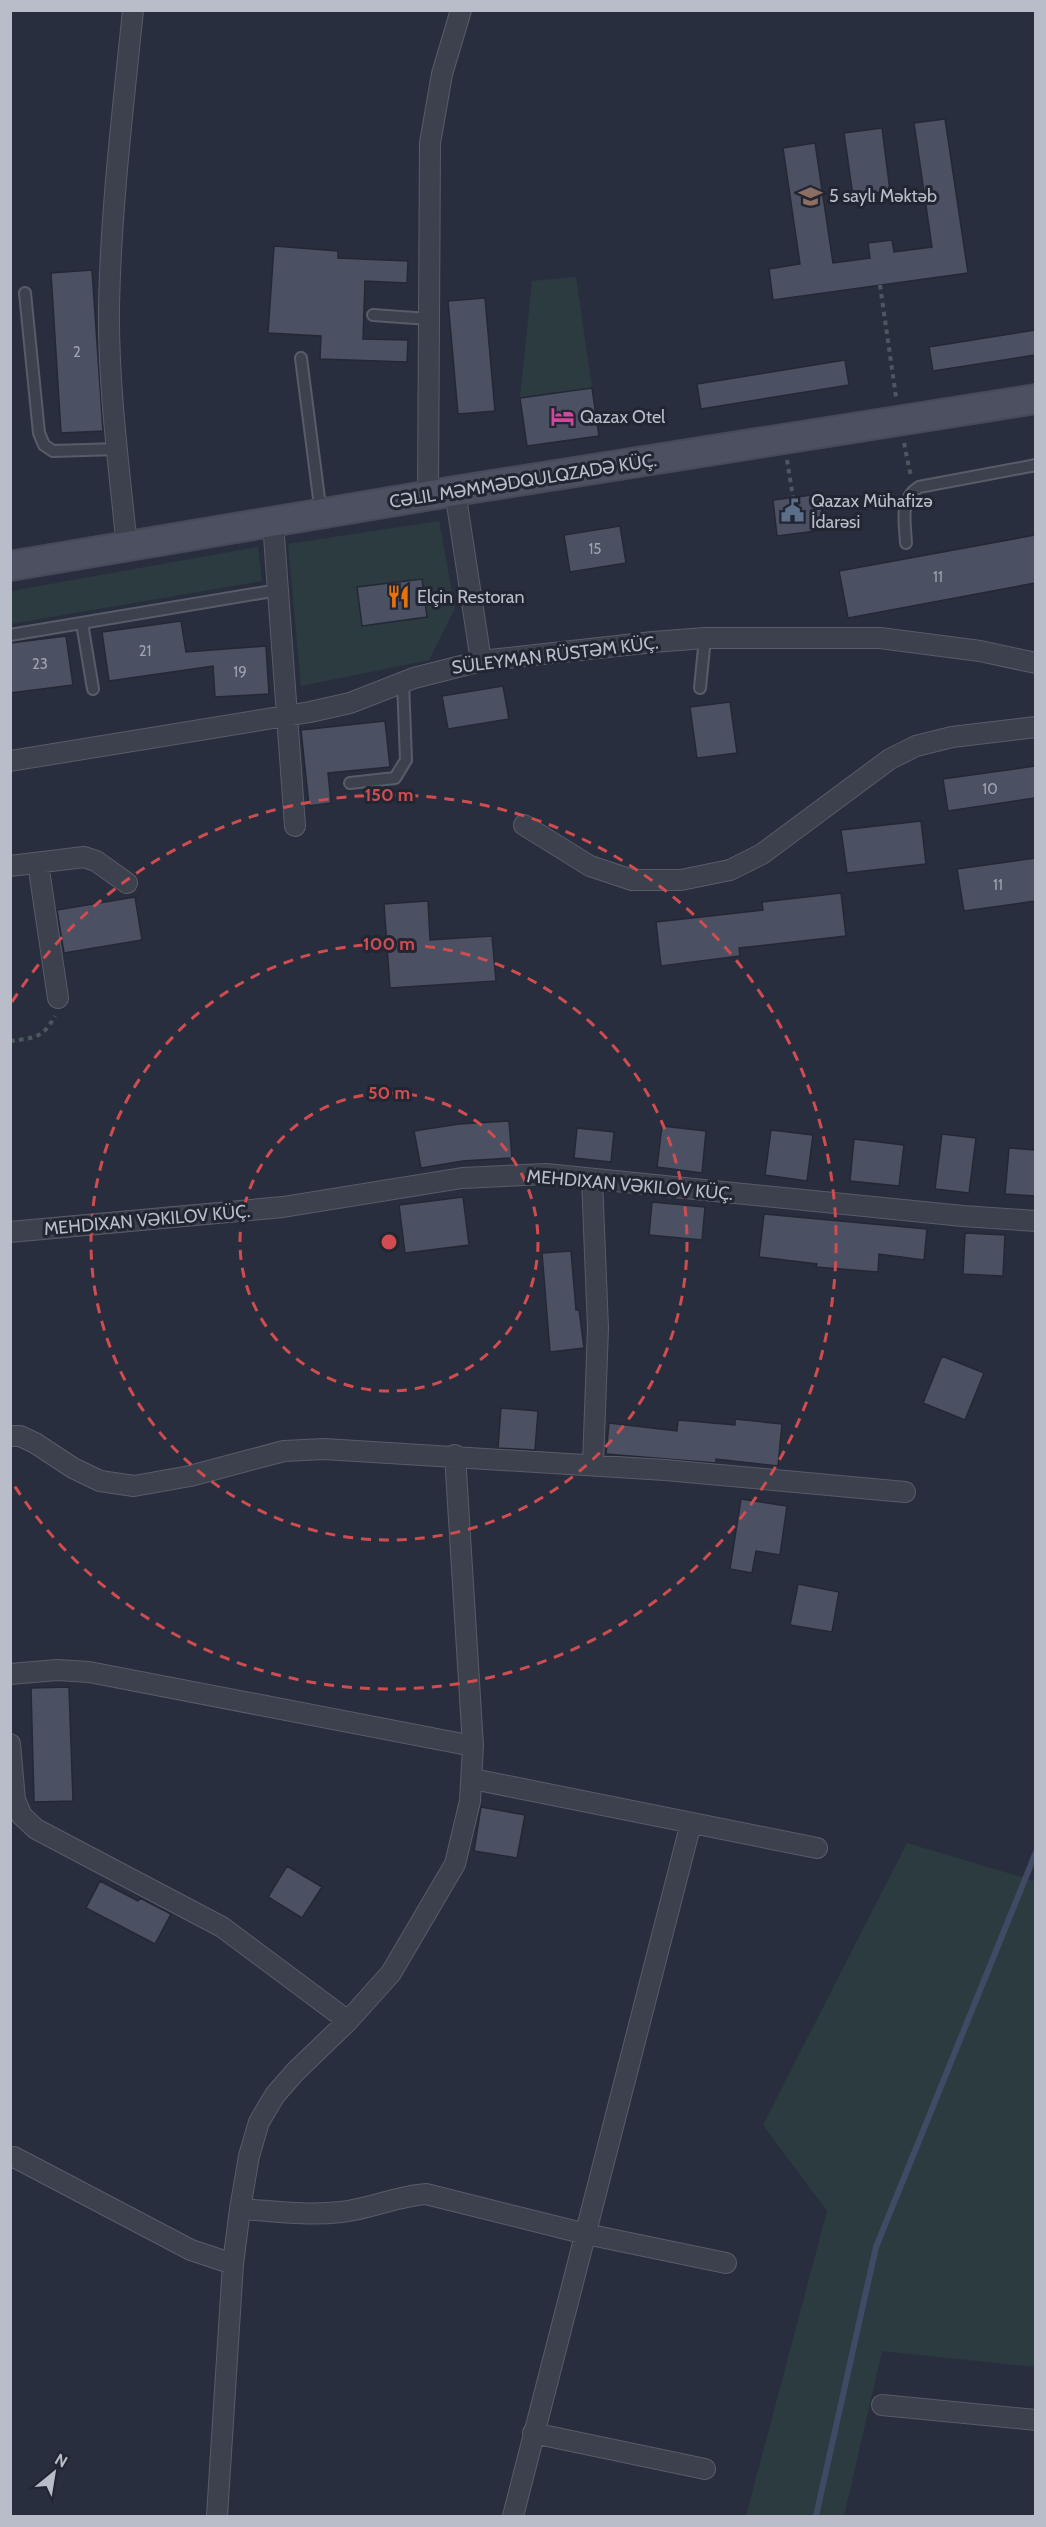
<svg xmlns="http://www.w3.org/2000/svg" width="1046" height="2527" viewBox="0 0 1046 2527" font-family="Cabin,sans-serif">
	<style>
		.green { fill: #2c3b40 }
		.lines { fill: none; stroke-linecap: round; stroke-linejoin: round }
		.stream { stroke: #414a65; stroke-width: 6 }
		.building { fill: #4b5162; stroke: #242835; stroke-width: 1.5 }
		.lane-casing { stroke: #585c69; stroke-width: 14 }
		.street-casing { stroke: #585c69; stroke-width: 22 }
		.secondary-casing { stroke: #464a57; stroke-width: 32 }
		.path { stroke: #4b585e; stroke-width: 4; stroke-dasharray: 4.5 4.5; stroke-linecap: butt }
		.lane { stroke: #3d414e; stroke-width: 10 }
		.street { stroke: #3d414e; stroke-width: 20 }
		.secondary { stroke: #4c5060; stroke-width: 28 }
		.ring { fill: none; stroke: #cf4d50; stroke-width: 3; stroke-dasharray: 10 8 }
		.labels { text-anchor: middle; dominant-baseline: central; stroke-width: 6; stroke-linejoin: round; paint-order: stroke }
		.number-label { font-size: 15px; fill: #9ea2af }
		.poi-label { font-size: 18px; fill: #b9bdc9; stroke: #222633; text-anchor: start }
		.street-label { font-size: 18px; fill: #b9bdc9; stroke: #222633 }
		.centre { fill: #cf4d50; stroke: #222633; stroke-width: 3 }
		.ring-label { font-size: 18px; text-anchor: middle; font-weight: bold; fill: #cf4d50; stroke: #222633; stroke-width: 6; stroke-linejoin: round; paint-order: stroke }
	</style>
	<rect width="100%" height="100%" fill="#292e3e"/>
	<!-- green -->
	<path class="green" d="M 576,277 L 592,388 L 520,398 L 532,281 Z
		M 439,521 L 455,608 L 429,660 L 301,686 L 288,544 Z
		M 258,547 L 262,581 L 11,624 L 11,591 Z
		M 907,1843 L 1035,1881 L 1035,2367 L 882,2351 L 844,2516 L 746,2516 L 827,2211 L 763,2125 Z"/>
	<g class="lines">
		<!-- stream -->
		<path class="stream" d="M 816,2516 L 876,2247 L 1036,1852"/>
	</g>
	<!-- building -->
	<path class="building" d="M 945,119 L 968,273 L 773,300 L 769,269 L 800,264 L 783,148 L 815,143 L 833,263 L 870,258 L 868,243 L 892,240 L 894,252 L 932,247 L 914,123 Z
		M 882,128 L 890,191 L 853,196 L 844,133 Z
		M 274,246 L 338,251 L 338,258 L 408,261 L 407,283 L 365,281 L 363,339 L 408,340 L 407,362 L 320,359 L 321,336 L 268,333 Z
		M 92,270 L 103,431 L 61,433 L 51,273 Z
		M 485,298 L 495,411 L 458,414 L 448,301 Z
		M 1035,330 L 1035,355 L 933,371 L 929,347 Z
		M 845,360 L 849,385 L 701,409 L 697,384 Z
		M 592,388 L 599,436 L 527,446 L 520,398 Z
		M 820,494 L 824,530 L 777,536 L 773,500 Z
		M 620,526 L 626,563 L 570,572 L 564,535 Z
		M 1035,535 L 1035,583 L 848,618 L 839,571 Z
		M 422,579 L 427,617 L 362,626 L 357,587 Z
		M 181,621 L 186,652 L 266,646 L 269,694 L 215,697 L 213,666 L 109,681 L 102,632 Z
		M 66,636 L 73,685 L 10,693 L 10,643 Z
		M 503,686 L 509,719 L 448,729 L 442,696 Z
		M 730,702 L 737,753 L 697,758 L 690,707 Z
		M 385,721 L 390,767 L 328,773 L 331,803 L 309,806 L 301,730 Z
		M 1035,766 L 1035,798 L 948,811 L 943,779 Z
		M 921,821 L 926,864 L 847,873 L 841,830 Z
		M 1035,858 L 1035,901 L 964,911 L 957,869 Z
		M 841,893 L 846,936 L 739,948 L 740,956 L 661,966 L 656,922 L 763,910 L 762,902 Z
		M 135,897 L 142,940 L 64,953 L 57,910 Z
		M 428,901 L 430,940 L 492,936 L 496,981 L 390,988 L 384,904 Z
		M 509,1121 L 512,1158 L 463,1161 L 421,1168 L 414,1131 L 459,1124 Z
		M 662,1126 L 706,1131 L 702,1173 L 657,1167 Z
		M 577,1128 L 614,1132 L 611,1162 L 574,1158 Z
		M 771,1130 L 813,1135 L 807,1181 L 765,1175 Z
		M 942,1134 L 976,1138 L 969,1193 L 935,1189 Z
		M 854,1139 L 904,1145 L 899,1186 L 850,1181 Z
		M 1009,1148 L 1035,1150 L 1035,1196 L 1005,1194 Z
		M 463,1197 L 469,1245 L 405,1253 L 399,1205 Z
		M 652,1202 L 705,1207 L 702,1240 L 649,1235 Z
		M 764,1214 L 927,1229 L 924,1260 L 879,1254 L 878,1272 L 816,1267 L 817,1264 L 759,1257 Z
		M 965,1233 L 1005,1235 L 1003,1276 L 963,1274 Z
		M 571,1251 L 576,1310 L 579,1310 L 584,1348 L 550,1352 L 542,1253 Z
		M 942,1356 L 984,1373 L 965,1420 L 923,1403 Z
		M 501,1408 L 538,1411 L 535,1450 L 498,1448 Z
		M 735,1419 L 782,1424 L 778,1466 L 716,1459 L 716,1463 L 606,1454 L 609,1423 L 677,1431 L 678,1420 L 735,1425 Z
		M 741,1499 L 787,1506 L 780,1555 L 756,1551 L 752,1573 L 730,1569 Z
		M 798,1584 L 839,1592 L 832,1632 L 790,1625 Z
		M 69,1687 L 73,1801 L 34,1802 L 31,1688 Z
		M 481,1807 L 525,1815 L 517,1858 L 474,1851 Z
		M 287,1866 L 322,1887 L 302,1918 L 268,1897 Z
		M 100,1881 L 138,1901 L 140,1898 L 171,1914 L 155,1944 L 86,1908 Z"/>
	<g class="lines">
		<defs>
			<path id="lane" d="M 25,293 L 39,433 L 44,445 L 53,451 L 117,449
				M 373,315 L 429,319
				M 301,358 L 321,514
				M 906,543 C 905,522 899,499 919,487 L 1036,465
				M 82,623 L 93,689
				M 10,635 L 278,590
				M 700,688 L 705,638
				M 350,783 L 395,778 L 406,760 L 403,682"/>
			<path id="street" d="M 455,491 L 481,661
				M 428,495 L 430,143 L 442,74 L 461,10
				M 273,522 L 295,826
				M 127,547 C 119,467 108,386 109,306 C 111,207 123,109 133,10
				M 10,761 L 310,712 L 350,703 L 414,678 L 481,661 L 653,642 L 705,638 L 880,638 L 980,651 L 1036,663
				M 524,825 L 590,866 L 632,880 L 681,880 L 730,870 L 762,854 L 890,759 L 916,746 L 952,737 L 1036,727
				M 38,863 L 58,998
				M 10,866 L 84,857 L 96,861 L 127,883
				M 592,1179 L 598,1328 L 593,1464
				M 10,1232 L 283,1207 L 462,1178 L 546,1174 L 963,1216 L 1036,1221
				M 10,1436 L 20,1436 L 35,1443 L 73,1468 L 100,1481 L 134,1486 L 190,1476 L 284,1451 L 324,1449 L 665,1470 L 905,1492
				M 10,1674 L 57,1670 L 89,1672 L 473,1746
				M 10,1744 L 15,1800 L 22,1816 L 36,1829 L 222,1927 L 348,2021
				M 473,1779 L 817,1848
				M 14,2157 L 191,2250 L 233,2264
				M 240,2209 C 273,2211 307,2216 341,2212 C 370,2209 397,2196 426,2194 L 586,2234 L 726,2263
				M 882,2405 L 1036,2420
				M 533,2433 L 705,2469
				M 217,2516 L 233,2264 L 240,2209 L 249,2156 L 259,2122 L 275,2095 L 295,2072 L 348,2021 L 391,1973 L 455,1864 L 470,1801 L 473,1746 L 455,1455
				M 513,2516 L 691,1823"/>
			<path id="secondary" d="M 10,566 L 455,491 L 1036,399"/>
		</defs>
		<!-- lane casing -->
		<use href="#lane" class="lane-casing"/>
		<!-- street casing -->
		<use href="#street" class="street-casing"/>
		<!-- secondary casing -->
		<use href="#secondary" class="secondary-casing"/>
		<!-- path -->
		<path class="path" d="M 880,285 L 896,397
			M 904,443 L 911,477
			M 787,460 L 793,497
			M 10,1041 C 35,1038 43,1038 55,1016"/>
		<!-- lane -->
		<use href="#lane" class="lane"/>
		<!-- street -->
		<use href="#street" class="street"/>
		<!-- secondary -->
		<use href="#secondary" class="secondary"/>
	</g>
	<!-- distance rings -->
	<g class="ring">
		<circle cx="389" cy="1242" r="149"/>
		<circle cx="389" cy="1242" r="298"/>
		<path d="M12 1002A447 447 0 1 1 12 1482"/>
	</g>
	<!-- icons -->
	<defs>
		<symbol id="school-bare" viewBox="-9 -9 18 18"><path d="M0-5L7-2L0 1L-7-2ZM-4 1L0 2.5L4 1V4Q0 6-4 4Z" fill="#8d6e63" stroke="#222633" stroke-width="2.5" paint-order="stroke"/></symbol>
		<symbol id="hotel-bare" viewBox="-9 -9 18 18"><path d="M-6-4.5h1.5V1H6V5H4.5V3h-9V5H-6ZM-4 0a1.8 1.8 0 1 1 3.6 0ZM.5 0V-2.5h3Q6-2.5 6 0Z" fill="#d1479c" stroke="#222633" stroke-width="2.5" paint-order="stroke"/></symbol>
		<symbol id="civic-bare" viewBox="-9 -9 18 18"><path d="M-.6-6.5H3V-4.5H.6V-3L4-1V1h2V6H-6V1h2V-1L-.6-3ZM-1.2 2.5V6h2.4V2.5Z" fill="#5c6f8a" stroke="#222633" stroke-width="2.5" paint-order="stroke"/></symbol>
		<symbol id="restaurant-bare" viewBox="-9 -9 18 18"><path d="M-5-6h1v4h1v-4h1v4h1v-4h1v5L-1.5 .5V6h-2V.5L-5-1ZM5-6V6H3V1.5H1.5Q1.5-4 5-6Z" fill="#e8710a" stroke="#222633" stroke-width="2.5" paint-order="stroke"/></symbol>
	</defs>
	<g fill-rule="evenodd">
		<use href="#school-bare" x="794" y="180" width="33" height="33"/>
		<use href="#hotel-bare" x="546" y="400" width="33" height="33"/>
		<use href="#civic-bare" x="776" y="494" width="33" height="33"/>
		<use href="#restaurant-bare" x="382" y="580" width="33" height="33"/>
	</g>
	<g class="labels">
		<!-- number labels -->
		<g class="number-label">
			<text x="77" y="352">2</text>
			<text x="595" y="549">15</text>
			<text x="938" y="577">11</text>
			<text x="145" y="651">21</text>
			<text x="40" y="664">23</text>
			<text x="240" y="672">19</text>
			<text x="990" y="789">10</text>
			<text x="998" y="885">11</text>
		</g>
		<!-- poi labels -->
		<g class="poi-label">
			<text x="829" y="196">5 saylı Məktəb</text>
			<text x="580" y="417">Qazax Otel</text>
			<text x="811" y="501">Qazax Mühafizə<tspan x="811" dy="21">İdarəsi</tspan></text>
			<text x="417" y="597">Elçin Restoran</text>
		</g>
		<!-- street labels -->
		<g class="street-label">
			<text transform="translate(523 481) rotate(-9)">CƏLIL MƏMMƏDQULQZADƏ KÜÇ.</text>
			<text transform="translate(555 655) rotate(-7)">SÜLEYMAN RÜSTƏM KÜÇ.</text>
			<text transform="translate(630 1185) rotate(5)">MEHDIXAN VƏKILOV KÜÇ.</text>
			<text transform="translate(147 1220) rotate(-5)">MEHDIXAN VƏKILOV KÜÇ.</text>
		</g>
	</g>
	<circle cx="389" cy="1242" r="9" class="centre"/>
	<g class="ring-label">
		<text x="389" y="801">150 m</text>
		<text x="389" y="950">100 m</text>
		<text x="389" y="1099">50 m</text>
	</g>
	<!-- border -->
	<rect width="1046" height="2527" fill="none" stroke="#b9bdc9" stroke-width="24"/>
	<!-- north arrow -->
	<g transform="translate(54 2473) rotate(30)" stroke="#222633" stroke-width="4.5" paint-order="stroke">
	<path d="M0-4.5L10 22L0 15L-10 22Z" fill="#b9bdc9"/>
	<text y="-9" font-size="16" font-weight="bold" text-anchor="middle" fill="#b9bdc9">N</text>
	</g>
</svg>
